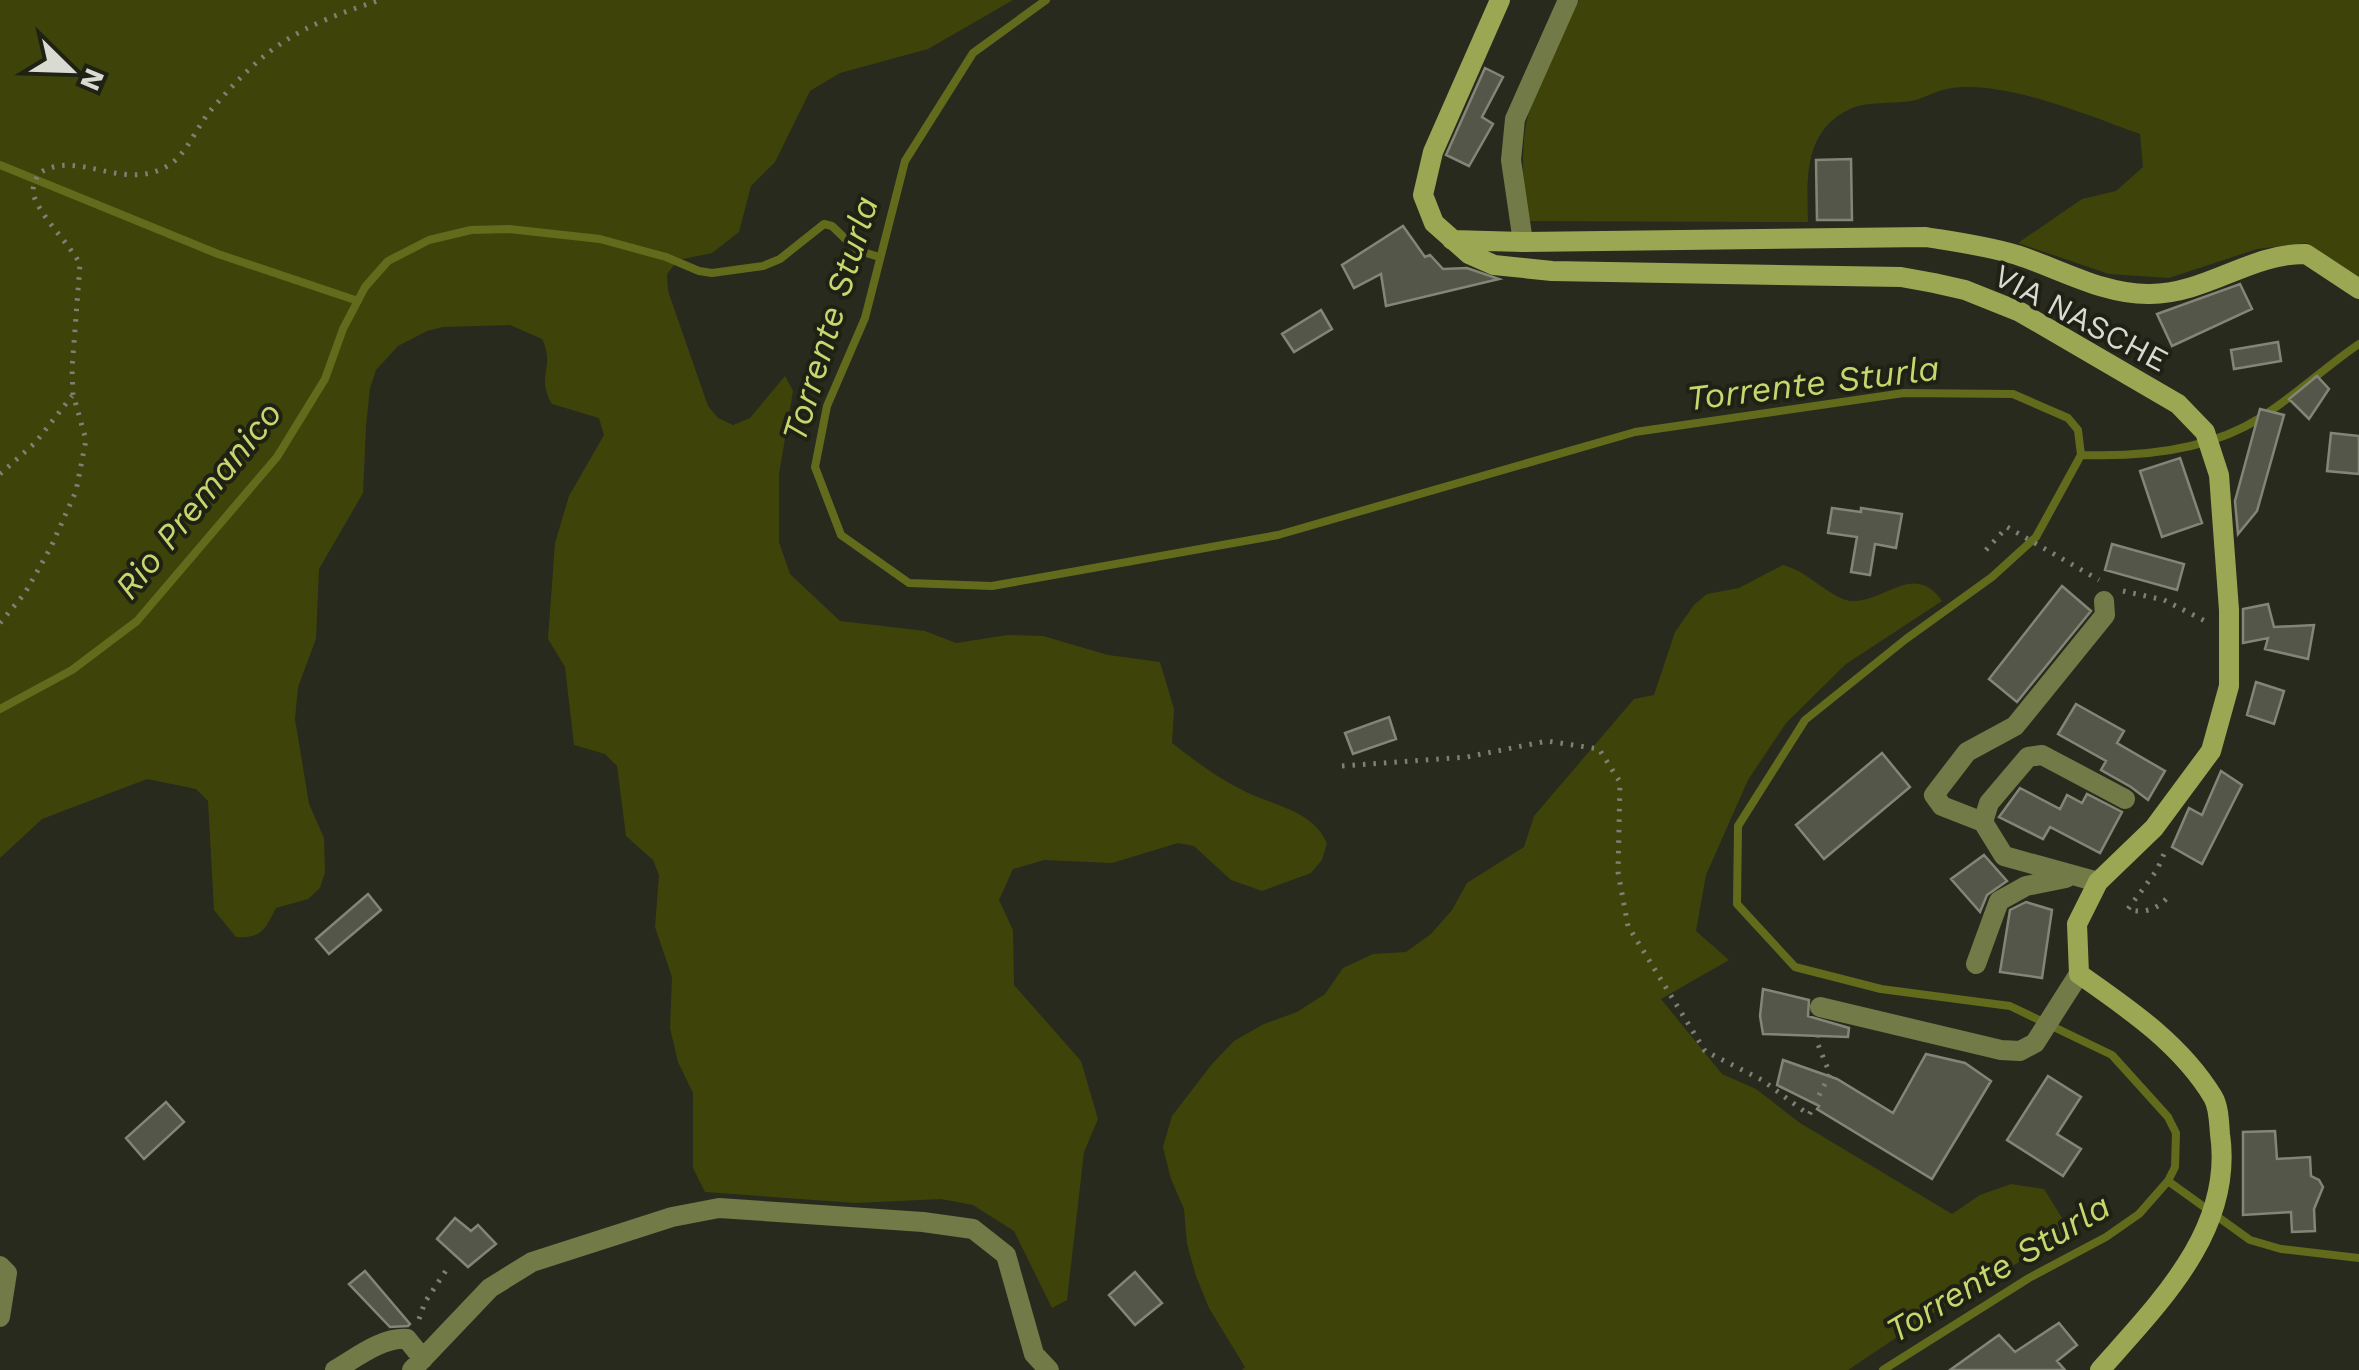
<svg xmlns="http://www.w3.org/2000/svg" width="2359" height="1370" viewBox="0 0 2359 1370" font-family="'Work Sans',sans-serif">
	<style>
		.green { fill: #3e4409 }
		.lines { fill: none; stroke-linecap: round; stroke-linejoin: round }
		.stream { stroke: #626b1c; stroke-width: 8 }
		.building { fill: #535648; stroke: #838677; stroke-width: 2.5 }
		.path { stroke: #7e8076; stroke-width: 5; stroke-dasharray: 2.5 8; stroke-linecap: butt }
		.street { stroke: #727a47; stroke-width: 20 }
		.secondary { stroke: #9ca754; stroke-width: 20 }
		.labels { text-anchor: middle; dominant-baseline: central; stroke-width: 8; stroke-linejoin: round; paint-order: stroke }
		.street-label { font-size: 32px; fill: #d9dbd3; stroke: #1f2114 }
		.water-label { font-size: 35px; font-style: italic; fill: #c7d66d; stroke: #1f2114 }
	</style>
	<rect width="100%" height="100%" fill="#282a1e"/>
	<!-- green -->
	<path class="green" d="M 0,0 L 1013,0 L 928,49 L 840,73 L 810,91 L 775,162 L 751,186 L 739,232 L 712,253 L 678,260 L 667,274 L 668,291 L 708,406 L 718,418 L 733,425 L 750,418 L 785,376 L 793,391 L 779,474 L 779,542 L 790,574 L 840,621 L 925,631 L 956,643 L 1008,635 L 1043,636 L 1108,655 L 1160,662 L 1174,709 L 1172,743 C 1195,761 1218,778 1244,791 C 1274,806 1312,810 1327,843 L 1322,860 L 1311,873 L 1262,891 L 1231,880 L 1194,846 L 1178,843 L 1112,863 L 1044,860 L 1013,869 L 999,900 L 1013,930 L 1014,985 L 1081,1061 L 1098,1119 L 1084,1152 L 1067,1300 L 1052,1308 L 1014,1231 L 973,1205 L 941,1199 L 856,1203 L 705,1192 L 693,1168 L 693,1093 L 678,1062 L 670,1028 L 672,977 L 655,927 L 659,875 L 653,860 L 626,836 L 617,766 L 605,754 L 574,745 L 565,667 L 548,639 L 555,543 L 569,496 L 604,435 L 599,418 L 552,404 C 535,374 556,369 542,339 L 510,325 L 443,327 L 427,331 L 398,346 L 376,370 L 370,388 L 366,426 L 363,493 L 319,569 L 316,639 L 298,687 L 295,719 L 309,804 L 324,838 L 325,872 L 320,888 L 308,899 L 276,908 C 265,929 262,939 236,937 L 214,910 L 208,801 L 196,789 L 147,779 L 42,819 L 0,858 Z
		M 1579,0 L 2359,0 L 2359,277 L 2307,243 L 2257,249 L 2169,278 L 2109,274 L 2018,243 L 2082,199 L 2116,191 L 2143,167 L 2140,134 C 2089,116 2001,78 1947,89 C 1934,91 1924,99 1911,101 C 1892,104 1867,101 1850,109 C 1803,131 1807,179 1808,222 L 1527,221 C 1523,195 1521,151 1526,125 C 1533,90 1561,33 1579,0 Z
		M 1783,565 C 1809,571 1833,602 1854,601 C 1887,600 1915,562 1942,601 L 1846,664 L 1786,723 L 1748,780 L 1706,875 L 1696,931 L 1729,960 L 1661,999 L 1722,1074 L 1756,1089 L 1800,1123 L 1952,1214 L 1980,1195 L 2011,1184 L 2044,1189 L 2062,1218 L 2063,1236 L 1933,1313 L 1848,1370 L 1242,1370 L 1245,1367 L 1209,1308 L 1196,1276 L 1187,1244 L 1184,1209 L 1171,1179 L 1163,1147 L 1172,1116 L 1212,1064 L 1234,1041 L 1264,1024 L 1297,1012 L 1325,994 L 1343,968 L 1373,954 L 1406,952 L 1431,934 L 1452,910 L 1467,883 L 1524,847 L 1534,816 L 1634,699 L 1654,695 L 1675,632 L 1694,605 L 1707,594 L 1739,588 Z"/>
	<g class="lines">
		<!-- stream -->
		<path class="stream" d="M 1046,0 L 973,53 L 905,161 L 865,318 L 827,406 L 815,467 L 841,535 L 909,583 L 992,586 L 1278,535 L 1635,432 L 1904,393 L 2013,394 L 2068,418 L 2078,430 L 2081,455 L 2036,537 L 1992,577 L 1906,639 L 1805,720 L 1738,826 L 1737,904 L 1795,967 L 1881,989 L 2010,1006 L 2112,1055 L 2168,1117 L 2176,1133 L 2175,1167 L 2168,1181 L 2139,1214 L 2106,1237 L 2029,1278 L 1883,1370
			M 0,165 L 218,254 L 358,301
			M 2081,455 C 2141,457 2208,451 2260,418 C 2295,396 2325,367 2359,344
			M 0,709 L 72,670 L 137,621 L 277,457 L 325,379 L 343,329 L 365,287 L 388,261 L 429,240 L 471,230 L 509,229 L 600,239 L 666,257 L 699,271 L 712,273 L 763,266 L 780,259 L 824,224 L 832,226 L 857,250 L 879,257
			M 2168,1181 L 2250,1240 L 2281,1249 L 2359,1258"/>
	</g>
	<!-- building -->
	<path class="building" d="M 1485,68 L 1503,77 L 1482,117 L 1493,124 L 1469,166 L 1446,155 Z
		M 1851,159 L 1852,220 L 1817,220 L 1816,160 Z
		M 1403,226 L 1425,257 L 1430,255 L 1443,269 L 1467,268 L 1499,279 L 1386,306 L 1381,274 L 1354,288 L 1342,265 Z
		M 2240,284 L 2252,309 L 2172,346 L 2157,314 Z
		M 1321,310 L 1332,329 L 1294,352 L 1282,334 Z
		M 2278,342 L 2281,361 L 2234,369 L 2231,350 Z
		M 2317,376 L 2329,389 L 2309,419 L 2289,399 Z
		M 2260,409 L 2284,415 L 2257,511 L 2238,534 L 2235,501 Z
		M 2331,433 L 2359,436 L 2359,474 L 2327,471 Z
		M 2180,458 L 2202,523 L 2162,537 L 2140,471 Z
		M 1832,508 L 1861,512 L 1861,508 L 1902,514 L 1896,548 L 1875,544 L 1870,575 L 1851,572 L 1857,537 L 1828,533 Z
		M 2112,544 L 2184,564 L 2177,590 L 2105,570 Z
		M 2062,586 L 2091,611 L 2017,702 L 1989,679 Z
		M 2268,604 L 2274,627 L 2314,625 L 2308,659 L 2265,649 L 2268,638 L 2243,643 L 2243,609 Z
		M 2256,682 L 2284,691 L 2274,724 L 2247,715 Z
		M 2076,704 L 2124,731 L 2117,743 L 2165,771 L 2148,800 L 2131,787 L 2101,770 L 2106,761 L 2058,734 Z
		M 1389,717 L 1396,739 L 1353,754 L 1345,733 Z
		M 1882,753 L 1910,787 L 1824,859 L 1796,825 Z
		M 2221,771 L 2242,785 L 2202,864 L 2172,847 L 2189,808 L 2202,815 Z
		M 2020,788 L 2060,809 L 2067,795 L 2082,803 L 2087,794 L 2122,812 L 2100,853 L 2050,827 L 2043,839 L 1999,817 Z
		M 1984,855 L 2007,881 L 1987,895 L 1980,912 L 1951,879 Z
		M 368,894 L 381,910 L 329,954 L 316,939 Z
		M 2026,902 L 2052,910 L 2042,978 L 2000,972 L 2010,910 Z
		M 1763,989 L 1809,1000 L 1808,1016 L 1849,1028 L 1848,1037 L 1763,1034 L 1760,1016 Z
		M 1926,1054 L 1965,1063 L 1991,1081 L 1932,1179 L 1817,1109 L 1819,1106 L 1777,1085 L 1783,1060 L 1837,1079 L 1893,1113 Z
		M 2048,1076 L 2081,1097 L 2057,1134 L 2081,1149 L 2063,1176 L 2007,1140 Z
		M 166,1102 L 184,1122 L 144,1159 L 126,1138 Z
		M 2275,1131 L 2277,1159 L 2310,1157 L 2311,1176 L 2319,1180 L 2323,1187 L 2314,1209 L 2315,1231 L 2292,1232 L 2291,1212 L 2243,1215 L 2243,1132 Z
		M 455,1218 L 471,1231 L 478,1225 L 496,1244 L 468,1267 L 437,1239 Z
		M 365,1271 L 410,1324 L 408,1326 L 390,1327 L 349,1284 Z
		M 1135,1272 L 1162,1303 L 1135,1325 L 1109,1295 Z
		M 2059,1323 L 2077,1345 L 2057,1361 L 2065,1370 L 1950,1370 L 1999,1335 L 2015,1352 Z"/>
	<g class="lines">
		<!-- path -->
		<path class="path" d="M 0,474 L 35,443 L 72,396
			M 1986,550 L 2007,527 L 2099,580
			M 2123,591 L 2164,600 L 2209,623
			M 0,623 L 25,593 L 51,547 L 76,491 L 86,440 L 73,394 L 72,369 L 80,264 C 70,244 34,210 33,191 C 33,185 36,180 38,174 C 77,147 123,194 169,165 C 187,154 197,126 211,110 C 268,44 297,27 380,0
			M 1342,766 L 1467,757 L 1547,741 L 1599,749 L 1620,782 L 1618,872 L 1628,926 L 1705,1051 L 1762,1080 L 1809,1115 L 1830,1074 L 1817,1042 L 1818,1030
			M 2166,899 C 2156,910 2142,914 2128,909 L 2157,870 L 2167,847
			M 419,1319 L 425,1302 L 447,1269"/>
		<!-- street -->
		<path class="street" d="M 1523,242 L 1511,160 L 1515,119 L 1568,0
			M 1983,822 L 1942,806 L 1934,795 L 1967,752 L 2015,726 L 2105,615 L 2104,601
			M 2098,882 L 2004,856 L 1983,822 L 1989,803 L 2028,757 L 2042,755 L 2125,799
			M 1976,964 L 1999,901 L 2026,886 L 2066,878
			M 1820,1007 L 2001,1050 L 2020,1051 L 2035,1043 L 2079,974
			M 0,1266 L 7,1273 L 0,1317
			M 335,1370 C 356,1358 382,1337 407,1339 L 423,1359
			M 412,1370 L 490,1288 L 532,1262 L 672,1217 L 719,1208 L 923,1222 L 973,1229 L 1006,1255 L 1034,1354 L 1049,1370"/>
		<!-- secondary -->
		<path class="secondary" d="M 1500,0 L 1433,152 L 1423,195 L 1434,223 L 1469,254 L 1494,265 L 1552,271 L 1901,277 L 1934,283 L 1965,290 L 2020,312 L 2178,404 L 2205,432 L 2219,475 L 2229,610 L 2229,686 L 2211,751 L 2154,828 L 2098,882 L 2077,924 L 2079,974 C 2129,1009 2181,1044 2213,1097 C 2219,1107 2219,1123 2220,1134 C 2234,1230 2159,1303 2100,1370
			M 1452,240 L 1523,242 L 1926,237 C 1957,242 1987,246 2017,255 C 2060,269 2104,295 2150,294 C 2206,294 2251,253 2306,254 L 2359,289"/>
	</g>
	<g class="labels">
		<!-- street labels -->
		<g class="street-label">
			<text transform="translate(2081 318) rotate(28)">VIA NASCHE</text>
		</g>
		<!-- water labels -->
		<g class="water-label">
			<text transform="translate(830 319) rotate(-73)">Torrente Sturla</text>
			<text transform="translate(1813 383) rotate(-7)">Torrente Sturla</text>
			<text transform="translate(198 500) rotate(-51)">Rio Premanico</text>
			<text transform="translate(1998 1268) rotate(-31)">Torrente Sturla</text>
		</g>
	</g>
	<!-- north arrow -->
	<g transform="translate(70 70) rotate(113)" stroke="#1f2114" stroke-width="8" paint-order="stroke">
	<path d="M0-8L18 38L0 25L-18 38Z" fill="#d9dbd3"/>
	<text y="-15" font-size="28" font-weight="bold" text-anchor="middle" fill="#d9dbd3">N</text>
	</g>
</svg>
